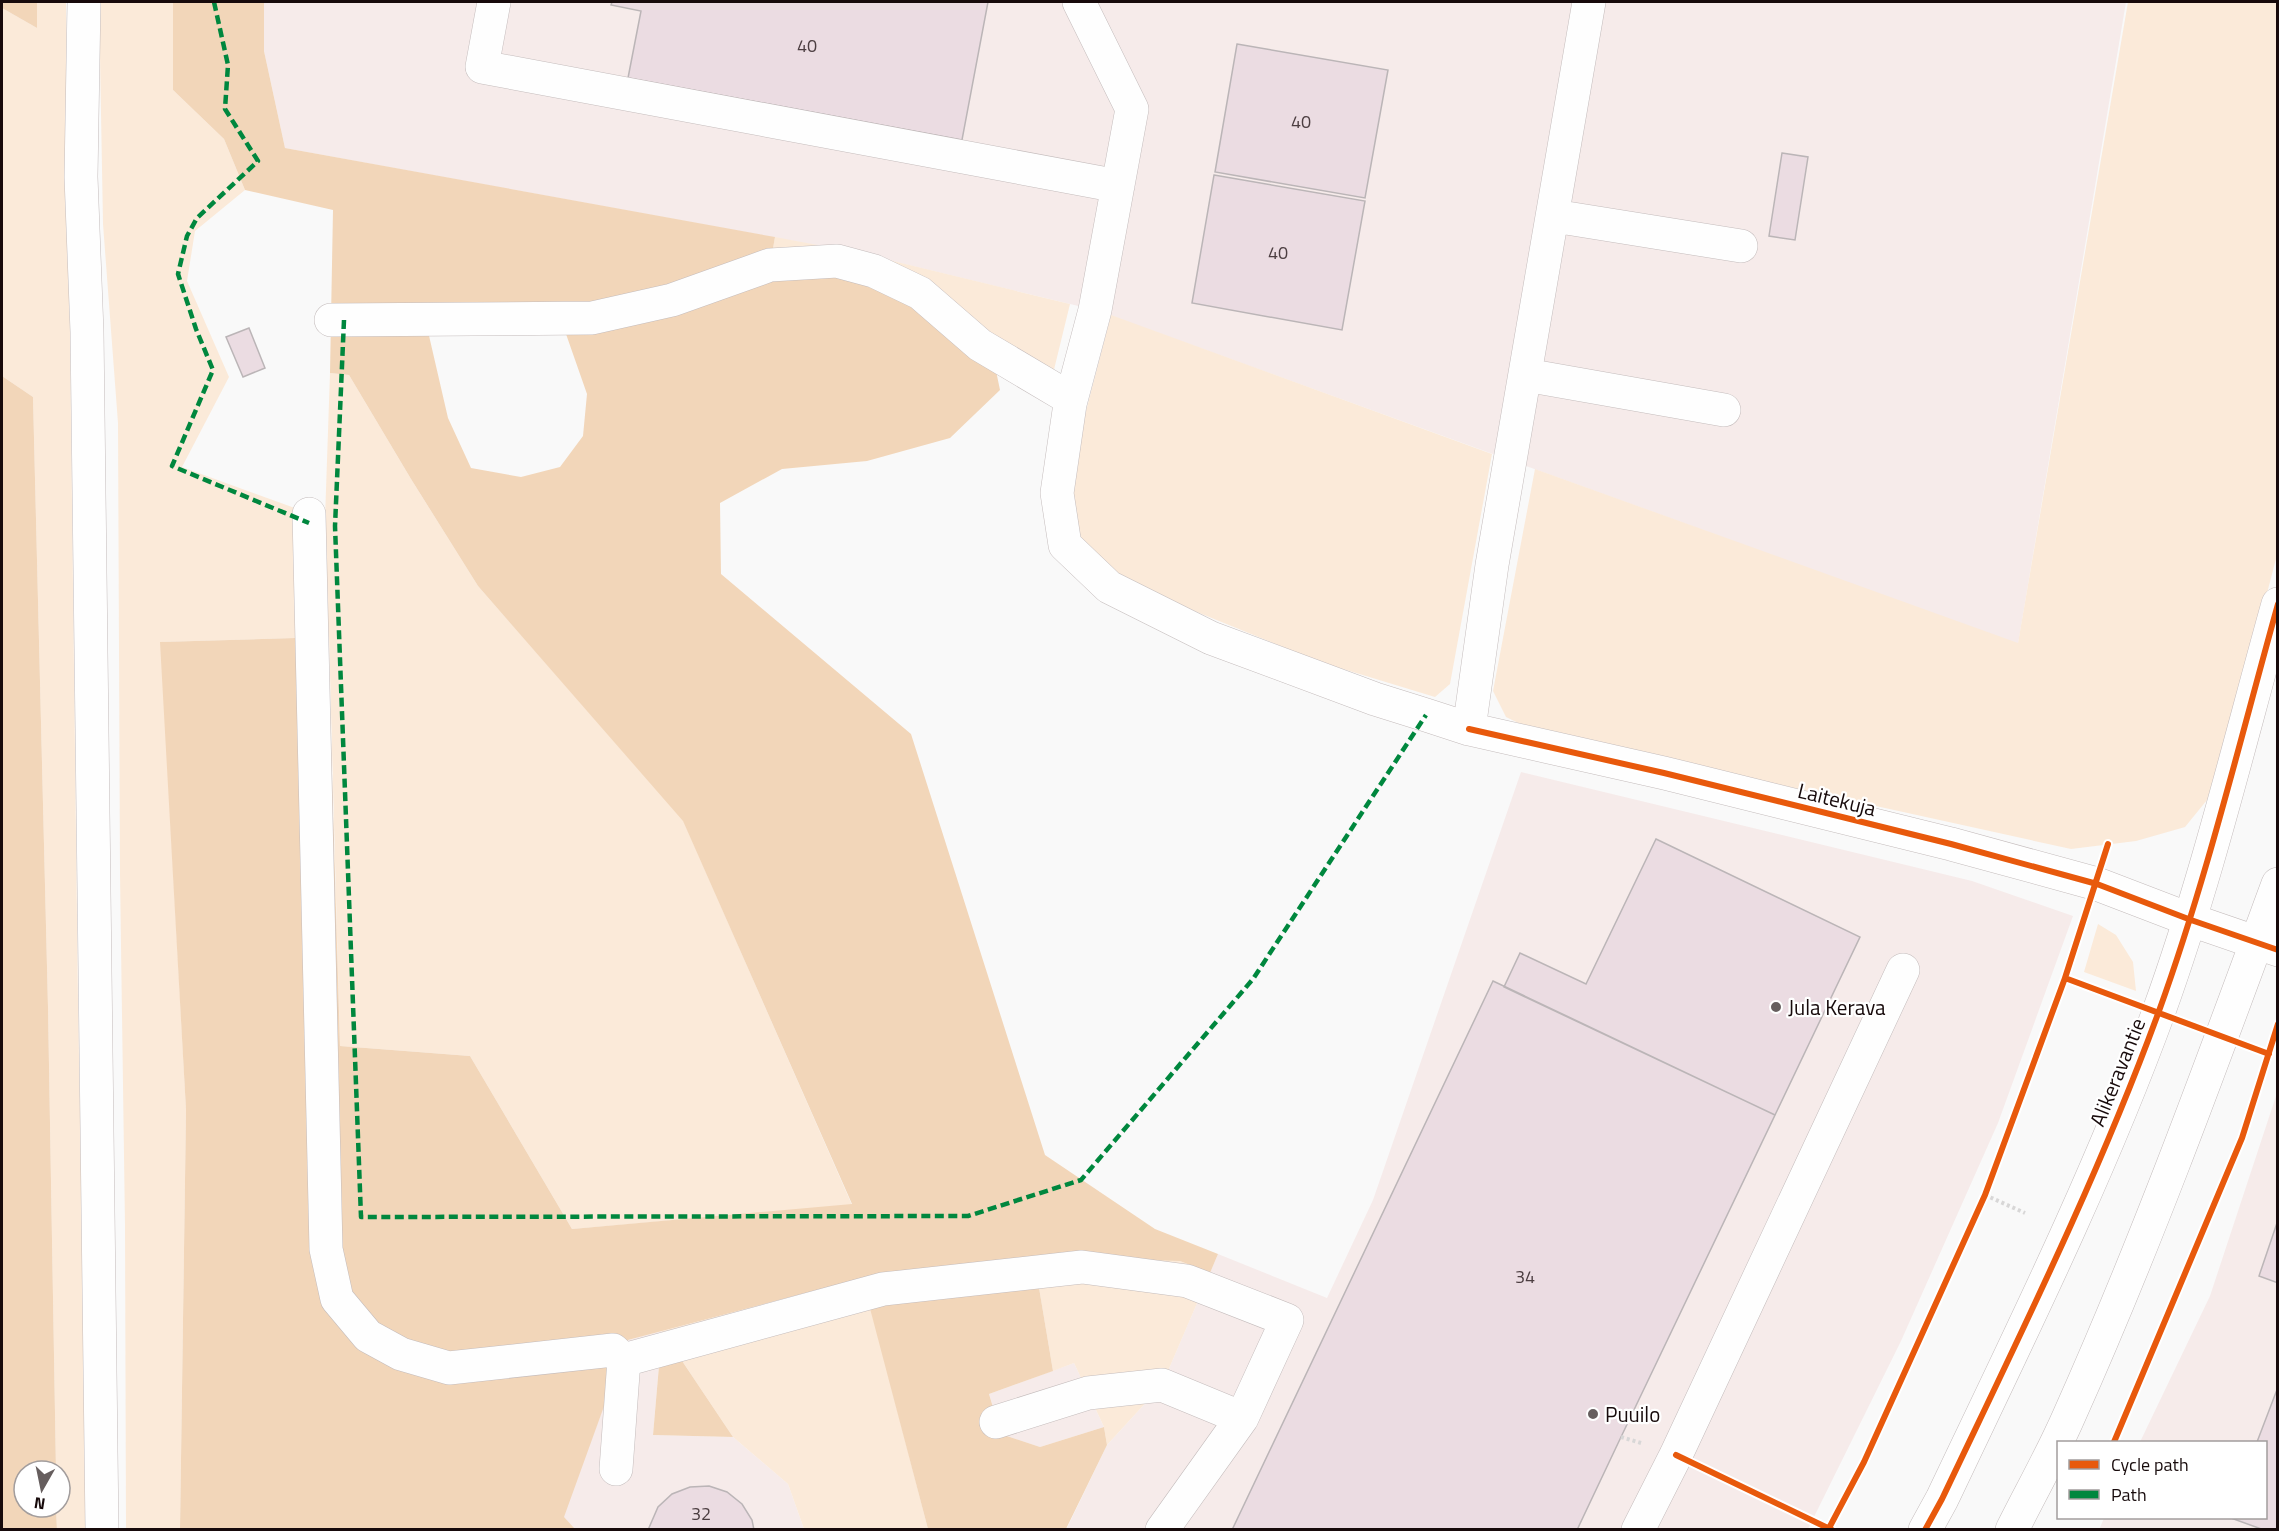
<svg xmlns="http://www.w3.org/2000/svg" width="2279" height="1531" viewBox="0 0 2279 1531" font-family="'Titillium Web',sans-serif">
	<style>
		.built { fill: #f6ebea }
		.green { fill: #fbead9 }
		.forest { fill: #f2d6b9; fill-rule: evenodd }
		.building { fill: #ebdce2; stroke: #bbb5b7; stroke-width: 1.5 }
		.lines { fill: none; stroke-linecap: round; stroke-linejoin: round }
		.minor-casing { stroke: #c4bcbc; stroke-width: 34 }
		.highway-casing { stroke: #c4bcbc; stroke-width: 34 }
		.path { stroke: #d8d7d7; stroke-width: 4; stroke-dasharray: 3 3; stroke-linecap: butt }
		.minor { stroke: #fefefe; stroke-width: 33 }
		.highway { stroke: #fefefe; stroke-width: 33 }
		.quiet { stroke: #00873e; stroke-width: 4.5; stroke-dasharray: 9 4.5; stroke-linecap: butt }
		.cycleway-casing { stroke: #fff; stroke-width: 10 }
		.cycleway { stroke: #e8590c; stroke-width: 6 }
		.poi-dot { fill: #665e5e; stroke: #fff; stroke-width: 2 }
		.labels { text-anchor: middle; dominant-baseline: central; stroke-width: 4.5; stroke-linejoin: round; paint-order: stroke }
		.number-label { font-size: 18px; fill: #4c3e41 }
		.street-label { font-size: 21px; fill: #170a0b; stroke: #fff }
		.poi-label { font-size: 21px; fill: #170a0b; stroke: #fff; text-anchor: start }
	</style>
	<rect width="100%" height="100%" fill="#f9f9f9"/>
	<!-- built -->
	<path class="built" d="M 264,2 L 2126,2 L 2018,644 L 1095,310 L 859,253 L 285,148 L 264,51 Z
		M 1521,772 L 1972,881 L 2073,916 L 1998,1123 L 1901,1341 L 1808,1529 L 1066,1530 L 1107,1445 L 1162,1385 L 1218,1254 L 1327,1298 L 1373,1200 Z
		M 2277,1093 L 2277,1529 L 2099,1530 L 2104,1518 L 2266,1518 L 2266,1442 L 2140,1442 L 2210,1296 Z
		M 662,1331 L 653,1435 L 733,1437 L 788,1484 L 804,1529 L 575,1529 L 563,1517 L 628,1340 Z
		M 1074,1363 L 1104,1427 L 1040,1447 L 1001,1434 L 989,1394 Z"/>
	<!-- green -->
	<path class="green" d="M 37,2 L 66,2 L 78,1001 L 86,1447 L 85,1529 L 57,1529 L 56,1507 L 60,1507 L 60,1471 L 56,1471 L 48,1007 L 33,397 L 2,376 L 2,8 L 37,28 Z
		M 99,2 L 173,2 L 173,90 L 224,139 L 245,190 L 195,231 L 187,281 L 229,377 L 182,467 L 325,519 L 330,373 L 349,375 L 411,479 L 478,586 L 683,820 L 852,1205 L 572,1229 L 470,1056 L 340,1046 L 329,637 L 161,642 L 186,1110 L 180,1529 L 126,1529 L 125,1226 L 120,874 L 118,423 L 103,224 Z
		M 2128,2 L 2277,2 L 2277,555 L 2216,789 L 2185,827 L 2136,841 L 2071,849 L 1535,731 L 1506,717 L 1493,691 L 1535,469 L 2018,643 Z
		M 775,237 L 860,253 L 1070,304 L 1050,386 L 770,265 Z
		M 1111,315 L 1492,454 L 1450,684 L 1435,697 L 1320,662 L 1155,595 L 1102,566 L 1078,535 L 1071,492 L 1074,457 Z
		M 2098,924 L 2116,935 L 2133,962 L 2136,991 L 2084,972 Z
		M 1034,1258 L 1180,1261 L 1210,1273 L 1162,1385 L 1107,1445 L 1104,1427 L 1074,1363 L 1053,1371 Z
		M 863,1278 L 928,1529 L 804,1529 L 788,1484 L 733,1437 L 662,1331 Z"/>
	<!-- forest -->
	<path class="forest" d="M 2,2 L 37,2 L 37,28 L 2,8 Z
		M 173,2 L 264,2 L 264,51 L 285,148 L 775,237 L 771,260 L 833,269 L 905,295 L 995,366 L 1000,390 L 950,438 L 867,461 L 782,469 L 720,503 L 721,574 L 911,734 L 1045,1155 L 1155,1229 L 1218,1254 L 1210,1273 L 1180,1261 L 1034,1258 L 1053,1371 L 989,1394 L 1001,1434 L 1040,1447 L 1104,1427 L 1107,1445 L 1066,1529 L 928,1529 L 862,1278 L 662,1331 L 733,1437 L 653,1435 L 662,1331 L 628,1340 L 564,1517 L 575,1529 L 180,1529 L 186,1110 L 160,642 L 328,637 L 340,1046 L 470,1056 L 572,1229 L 852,1204 L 683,821 L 478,586 L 411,479 L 349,375 L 330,373 L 333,210 L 245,190 L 224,139 L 173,90 ZM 424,314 L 559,314 L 587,394 L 583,436 L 560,467 L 521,477 L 471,468 L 448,418 Z
		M 2,376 L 33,397 L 48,1007 L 56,1471 L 24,1471 L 24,1507 L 56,1507 L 57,1530 L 2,1529 Z"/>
	<!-- building -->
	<path class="building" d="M 612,2 L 988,2 L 962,140 L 628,78 L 641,11 L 611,5 Z
		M 1237,44 L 1388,70 L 1365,198 L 1215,172 Z
		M 1782,153 L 1808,157 L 1795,240 L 1769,236 Z
		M 1214,175 L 1365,201 L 1342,330 L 1192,303 Z
		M 249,328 L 265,368 L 243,377 L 226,337 Z
		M 1656,839 L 1860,937 L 1775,1115 L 1504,987 L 1520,953 L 1586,984 Z
		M 1493,981 L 1775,1115 L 1621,1437 L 1577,1530 L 1232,1530 Z
		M 2278,1220 L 2278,1283 L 2259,1276 Z
		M 2278,1387 L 2278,1530 L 2264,1530 L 2231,1518 L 2266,1518 L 2266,1442 L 2257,1442 Z
		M 709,1486 L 727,1492 L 742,1504 L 752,1520 L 754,1530 L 648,1530 L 658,1507 L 672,1494 L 690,1487 Z"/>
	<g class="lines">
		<defs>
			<path id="minor" d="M 494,2 L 482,67 L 1118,186
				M 1079,2 L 1132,109 L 1095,310 L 1070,404 L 1057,493 L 1065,545 L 1109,587 L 1211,638 L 1375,699 L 1426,715 L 1469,729 L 1664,773 L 1951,844 L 2097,884 L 2191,920 L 2278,950
				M 1554,216 L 1741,246
				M 331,320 L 592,318 L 672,300 L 770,265 L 837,261 L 874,271 L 920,293 L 980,345 L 1071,399
				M 1526,375 L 1724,410
				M 309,514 L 326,1249 L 337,1299 L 368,1336 L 401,1354 L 449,1368 L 613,1350 L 624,1360
				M 1469,729 L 1492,565 L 1589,2
				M 996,1422 L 1088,1393 L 1162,1385 L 1242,1418
				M 616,1469 L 624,1360 L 883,1289 L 1082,1267 L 1187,1281 L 1287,1320 L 1242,1418 L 1162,1530
				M 1638,1530 L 1676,1455 L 1903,970
				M 1925,1530 L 1942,1499 C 2018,1339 2098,1178 2159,1011 C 2207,878 2240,740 2278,604
				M 2012,1530 C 2031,1492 2052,1455 2069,1416 C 2147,1242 2212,1063 2278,884"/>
			<path id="highway" d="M 84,2 L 81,177 L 87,332 L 102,1530"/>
		</defs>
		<!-- minor casing -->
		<use href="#minor" class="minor-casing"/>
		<!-- highway casing -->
		<use href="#highway" class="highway-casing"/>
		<!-- path -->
		<path class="path" d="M 1985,1195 L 2025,1213
			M 1621,1437 L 1641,1443"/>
		<!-- minor -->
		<use href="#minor" class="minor"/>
		<!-- highway -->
		<use href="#highway" class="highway"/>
		<!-- quiet -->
		<path class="quiet" d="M 214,2 L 228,65 L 225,109 L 258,161 L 197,218 L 187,236 L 178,274 L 196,329 L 213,370 L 172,466 L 309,523
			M 344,320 L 335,526 L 361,1217 L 968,1216 L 1081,1180 L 1253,979 L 1426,715"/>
		<defs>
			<path id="cycleway" d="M 1469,729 L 1664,773 L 1951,844 L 2097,884 L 2191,920 L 2278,950
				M 2065,978 L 2108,844
				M 2114,1442 L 2242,1138 L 2278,1024
				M 1676,1455 L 1832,1530
				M 1828,1530 L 1864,1462 L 1985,1195 L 2065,978 L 2269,1054
				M 1925,1530 L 1942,1499 C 2018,1339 2098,1178 2159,1011 C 2207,878 2240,740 2278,604"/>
		</defs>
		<!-- cycleway casing -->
		<use href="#cycleway" class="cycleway-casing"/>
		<!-- cycleway -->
		<use href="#cycleway" class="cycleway"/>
	</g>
	<!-- markers -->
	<g class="poi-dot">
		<circle cx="1776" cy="1007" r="6"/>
		<circle cx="1593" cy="1414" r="6"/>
	</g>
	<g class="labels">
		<!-- number labels -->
		<g class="number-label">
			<text x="807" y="45">40</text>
			<text x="1301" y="121">40</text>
			<text x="1278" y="252">40</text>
			<text x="1525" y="1276">34</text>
			<text x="701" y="1513">32</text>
		</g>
		<!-- street labels -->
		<g class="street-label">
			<text transform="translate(1837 799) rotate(14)">Laitekuja</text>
			<text transform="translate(2117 1072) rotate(-68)">Alikeravantie</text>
		</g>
		<!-- poi labels -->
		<g class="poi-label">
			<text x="1788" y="1007">Jula Kerava</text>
			<text x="1605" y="1414">Puuilo</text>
		</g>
	</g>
	<!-- border -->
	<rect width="2279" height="1531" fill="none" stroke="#170a0b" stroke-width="6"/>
	<!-- legend -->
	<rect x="2057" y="1441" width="210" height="78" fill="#ffffff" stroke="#a29d9d" stroke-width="1.5"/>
	<rect x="2069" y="1460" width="30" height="9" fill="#e8590c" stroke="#a29d9d" stroke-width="1.5"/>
	<text x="2111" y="1471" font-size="18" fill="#170a0b">Cycle path</text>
	<rect x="2069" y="1490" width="30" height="9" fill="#00873e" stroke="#a29d9d" stroke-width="1.5"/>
	<text x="2111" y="1501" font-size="18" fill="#170a0b">Path</text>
	<!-- north arrow -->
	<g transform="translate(42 1489) rotate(189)"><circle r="28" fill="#ffffff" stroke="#a29d9d" stroke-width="1.5"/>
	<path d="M0-4.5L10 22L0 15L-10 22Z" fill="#665e5e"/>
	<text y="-9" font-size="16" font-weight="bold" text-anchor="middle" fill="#170a0b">N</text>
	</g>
</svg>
